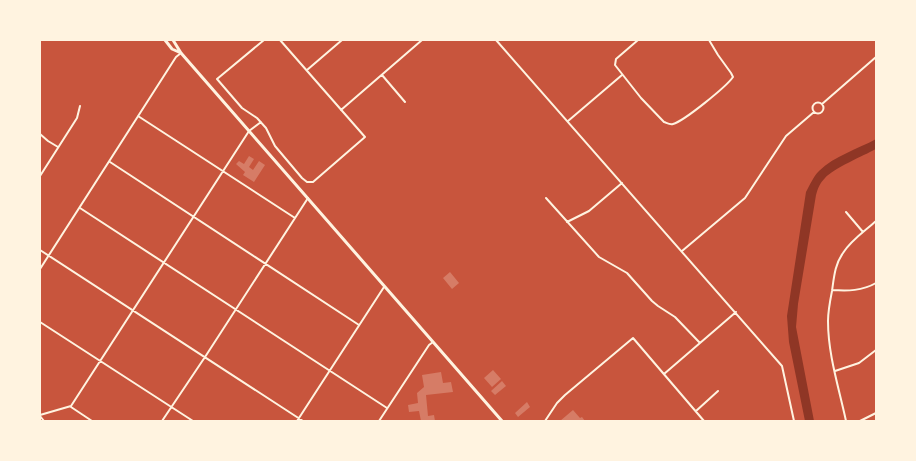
<svg xmlns="http://www.w3.org/2000/svg" width="916" height="461" viewBox="0 0 916 461" font-family="'Source Sans 3',sans-serif">
	<style>
		.water { fill: #8f3625 }
		.building { fill: #d67c66 }
		.lines { fill: none; stroke-linecap: round; stroke-linejoin: round }
		.minor { stroke: #fff3e0; stroke-width: 2 }
		.secondary { stroke: #fff3e0; stroke-width: 3 }
	</style>
	<rect width="100%" height="100%" fill="#c8553d"/>
	<!-- water -->
	<path class="water" d="M 876,139 L 876,149 C 863,156 834,168 825,178 C 820,183 818,188 816,195 L 798,304 L 796,327 L 814,421 L 805,421 L 789,342 L 787,316 L 806,192 C 810,185 813,177 819,171 C 834,156 858,149 876,139 Z"/>
	<!-- building -->
	<path class="building" d="M 249,156 L 254,159 L 249,167 L 253,170 L 259,161 L 265,165 L 254,182 L 243,175 L 245,172 L 236,164 L 239,161 L 244,164 Z
		M 450,272 L 459,283 L 452,289 L 443,278 Z
		M 493,370 L 501,379 L 492,387 L 484,378 Z
		M 441,372 L 443,383 L 451,382 L 453,392 L 426,395 L 428,416 L 434,415 L 435,421 L 421,421 L 419,411 L 409,412 L 408,405 L 418,403 L 417,393 L 424,387 L 422,375 Z
		M 502,381 L 506,386 L 495,395 L 491,391 Z
		M 527,402 L 530,407 L 518,417 L 515,413 Z
		M 573,410 L 580,418 L 582,417 L 585,421 L 560,421 Z"/>
	<g class="lines">
		<!-- minor -->
		<path class="minor" d="M 264,40 L 217,79 L 242,108 L 257,118 L 266,128 L 275,146 L 302,178 L 307,182 L 313,182 L 365,137 L 280,40
			M 496,40 L 782,366 L 794,421
			M 638,40 L 616,59 L 615,65 L 641,98 L 664,122 C 667,123 670,125 673,124 C 684,121 726,87 733,77 L 731,73 L 718,55 L 709,40
			M 307,70 L 342,40
			M 382,75 L 405,102
			M812.5 108a5.5 5.5 0 1 1 11 0a5.5 5.5 0 1 1-11 0Z
			M 822,104 L 876,57
			M 341,110 L 422,40
			M 138,116 L 295,218
			M 568,121 L 622,75
			M 40,134 L 48,141 L 58,147
			M 110,162 L 359,325
			M 40,176 L 77,118 L 80,106
			M 546,198 L 599,257 L 627,273 L 652,301 L 658,306 L 675,317 L 700,343
			M 80,208 L 387,408
			M 846,212 L 863,232
			M 567,222 L 589,211 L 622,183
			M 40,250 L 303,421
			M 682,251 L 745,198 L 786,136 L 814,112
			M 40,269 L 176,57 L 181,53
			M 832,290 C 848,291 862,291 876,283
			M 40,322 L 193,421
			M 835,371 L 859,363 L 876,350
			M 664,374 L 736,312
			M 71,407 L 92,421
			M 696,411 L 718,391
			M 40,415 L 71,406 L 249,131 L 261,122
			M 40,416 L 44,421
			M 162,421 L 205,357 L 308,198
			M 297,421 L 384,287
			M 379,421 L 429,345 L 433,342
			M 545,421 L 557,403 L 565,395 L 633,338 L 704,421
			M 846,421 C 839,388 828,355 828,321 C 828,311 830,301 832,291 C 834,277 835,264 843,253 C 851,240 865,231 876,221
			M 860,421 L 876,413"/>
		<!-- secondary -->
		<path class="secondary" d="M 165,40 L 172,49 L 181,53
			M 173,40 L 181,53 L 502,421"/>
	</g>
	<!-- border -->
	<rect width="916" height="461" fill="none" stroke="#fff3e0" stroke-width="82"/>
</svg>
